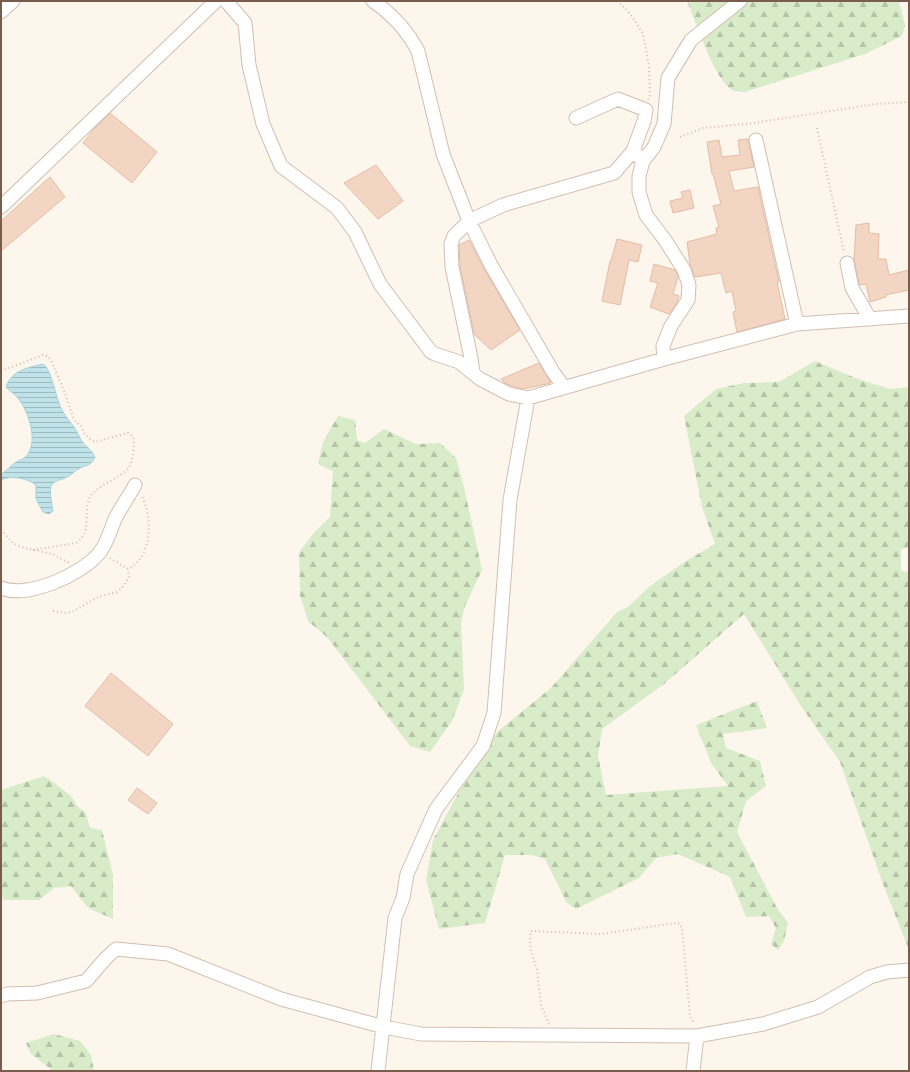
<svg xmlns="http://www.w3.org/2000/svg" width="910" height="1072" viewBox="0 0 910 1072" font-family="Jost,sans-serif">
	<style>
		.forest { fill: url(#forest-firs) }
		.water { fill: url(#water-rules); stroke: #a5d3da }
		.building { fill: #f3d5c3; stroke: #e6bba3 }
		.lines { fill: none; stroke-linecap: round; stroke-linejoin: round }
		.minor-casing { stroke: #d1beb0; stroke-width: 15 }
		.path { stroke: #d9b8a5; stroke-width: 2; stroke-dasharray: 1 3; stroke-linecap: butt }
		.minor { stroke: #fff; stroke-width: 13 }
	</style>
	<defs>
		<pattern id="forest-firs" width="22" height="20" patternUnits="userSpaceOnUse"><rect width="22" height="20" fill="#d8ecc9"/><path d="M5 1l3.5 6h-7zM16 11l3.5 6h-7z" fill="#b4c2a5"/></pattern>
		<pattern id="water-rules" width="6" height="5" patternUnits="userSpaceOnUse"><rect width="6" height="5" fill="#bfe3e8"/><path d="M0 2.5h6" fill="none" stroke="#a0bbbe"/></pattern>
	</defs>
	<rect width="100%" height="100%" fill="#fdf6ec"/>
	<!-- forest -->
	<path class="forest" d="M 687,1 L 899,1 L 905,25 L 902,36 L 865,54 L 745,92 C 741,91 735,92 732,90 C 715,81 695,20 687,1 Z
		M 815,361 L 858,379 L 890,389 L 909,387 L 909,548 L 901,549 L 901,571 L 909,572 L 909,950 L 883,884 L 840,762 L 801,706 L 744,614 L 664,684 L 602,729 L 598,756 L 606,795 L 728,786 L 711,763 L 696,725 L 757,701 L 767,728 L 723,734 L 726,748 L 760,761 L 766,786 L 746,801 L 737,832 L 777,908 L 788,923 L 784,941 L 778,950 L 771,944 L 776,928 L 769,916 L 746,917 L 730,877 L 678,854 L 656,858 L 639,878 L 576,909 L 567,903 L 545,859 L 532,855 L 505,855 L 485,923 L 439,929 L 426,880 L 433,840 L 460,790 L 497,732 L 551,688 L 617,612 L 628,607 L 650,586 L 686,561 L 715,544 L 702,507 L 684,416 L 716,389 L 744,383 L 779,382 Z
		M 338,416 L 355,420 L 357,440 L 365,443 L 384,429 L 416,444 L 440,443 L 456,458 L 464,487 L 482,570 L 465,606 L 461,622 L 464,690 L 452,721 L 430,752 L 410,746 L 328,638 L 308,621 L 300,596 L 299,552 L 313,534 L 330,517 L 333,471 L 318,464 L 323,442 Z
		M 44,776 L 56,784 L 72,797 L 77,806 L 86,813 L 90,828 L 102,830 L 113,875 L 113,919 L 88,908 L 71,886 L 54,888 L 39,900 L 3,900 L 1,894 L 1,790 Z
		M 54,1034 L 80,1041 L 91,1055 L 94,1071 L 53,1071 L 31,1054 L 26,1043 Z"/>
	<!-- water -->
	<path class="water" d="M 43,364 C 51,369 55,393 59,403 C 62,412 68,419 74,427 C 77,431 79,436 81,440 C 85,446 92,450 95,457 C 92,465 87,465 80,468 C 75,470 72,475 67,477 C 62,480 54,480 51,486 C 49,490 52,506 53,511 L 49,514 L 43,512 L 36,499 L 36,485 C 27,478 11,475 1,480 L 1,474 C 7,471 12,464 18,461 C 22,459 26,458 28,454 C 38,438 28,411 18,398 C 14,394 10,391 6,387 C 12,370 27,368 43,364 Z"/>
	<!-- building -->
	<path class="building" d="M 110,113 L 157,152 L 132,183 L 83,143 L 94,129 Z
		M 748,139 L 754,167 L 729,171 L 734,191 L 758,187 L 779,282 L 777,282 L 785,319 L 737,332 L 733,312 L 736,311 L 732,291 L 726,293 L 721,273 L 695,277 L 690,264 L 687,242 L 717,234 L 716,228 L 719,227 L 713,206 L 721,204 L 713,174 L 712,174 L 707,142 L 719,140 L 722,157 L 740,155 L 738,140 Z
		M 376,165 L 403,201 L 378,219 L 344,183 Z
		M 50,177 L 65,197 L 1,251 L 1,221 Z
		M 690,190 L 694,208 L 673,213 L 670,201 L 683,198 L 681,192 Z
		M 869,223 L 869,233 L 879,234 L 878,259 L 886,259 L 889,275 L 909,270 L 909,290 L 885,295 L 886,297 L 870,302 L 866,284 L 859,285 L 854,259 L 856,225 Z
		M 617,239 L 642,245 L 638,262 L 629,260 L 620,305 L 602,301 L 610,261 L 611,261 Z
		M 469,240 L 484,269 L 520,330 L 491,350 L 474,334 L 460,266 L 459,245 Z
		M 654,264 L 675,270 L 678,277 L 673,294 L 679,296 L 677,302 L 669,314 L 650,307 L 658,283 L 650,281 Z
		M 539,363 L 551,383 L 523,389 L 512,386 L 505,383 L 501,379 Z
		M 111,673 L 173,724 L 148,756 L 85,706 Z
		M 137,788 L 157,803 L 148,814 L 128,800 Z"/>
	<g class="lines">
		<defs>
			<path id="minor" d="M 226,1 L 245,23 L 249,65 L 263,124 L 281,166 L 337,208 L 355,232 L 380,284 L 431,352 L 435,354 L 459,362 L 480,379 L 509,394 L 528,398 L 664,359 L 797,324 L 909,316
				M 373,1 C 392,14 407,30 418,51 L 443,154 L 469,221 L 491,265 L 553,372 L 564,387
				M 1,12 L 13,1
				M 756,140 L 797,324
				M 633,151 L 643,161 L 639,176 L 639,192 L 646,215 L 665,240 L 684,270 L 689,285 L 688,300 L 671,326 L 663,346 L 664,359
				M 643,161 L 654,147 L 664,124 L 668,78 L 691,40 L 740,1
				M 1,207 L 216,1
				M 847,263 L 852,288 L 870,319
				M 473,373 L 471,358 L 452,267 L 451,244 L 454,236 L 469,221 L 503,205 L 614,173 L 633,151 L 644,121 L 646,110 L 618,99 L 576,118
				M 1,588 C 28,599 83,574 100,552 C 107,543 111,529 115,519 C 121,507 129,496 135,485
				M 1,996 L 7,994 L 37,993 L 86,981 L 107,957 L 116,949 L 168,954 L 281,999 L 384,1027 L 421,1034 L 697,1036 L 763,1024 L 818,1007 L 870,977 L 887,972 L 909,970
				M 378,1071 L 395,918 L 403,898 L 407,874 L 436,809 L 483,746 L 494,713 L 510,500 L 528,398
				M 693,1071 L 697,1036"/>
		</defs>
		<!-- minor casing -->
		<use href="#minor" class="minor-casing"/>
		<!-- path -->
		<path class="path" d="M 617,1 L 625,8 L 636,22 L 643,34 L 649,66 L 650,95 L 648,100
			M 817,128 L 844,252
			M 680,137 L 703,128 L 747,124 L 876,104 L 909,102
			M 1,371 L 43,355 L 47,356 L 51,360 L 65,393 L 74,420 L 82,427 L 84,433 L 90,439 L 95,442 L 128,433 C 134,436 134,440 134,446 C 133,453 132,465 127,470 C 117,479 103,483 93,493 C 80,506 95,531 76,543 L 33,550
			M 1,530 L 13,543 L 21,547 L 52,554 L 70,563
			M 110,558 L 128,569 C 153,557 153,516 141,495
			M 53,611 L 64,613 L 72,612 L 98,597 L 117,592 L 122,588 L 129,577 L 128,569
			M 549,1024 L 541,1005 L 537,970 L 531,951 L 530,940 L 531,931 L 601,934 L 676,923 L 680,924 L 682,928 L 690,1016 L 694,1024"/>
		<!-- minor -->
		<use href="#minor" class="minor"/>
	</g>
	<!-- border -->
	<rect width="910" height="1072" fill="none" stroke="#7a5c4d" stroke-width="4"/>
</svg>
